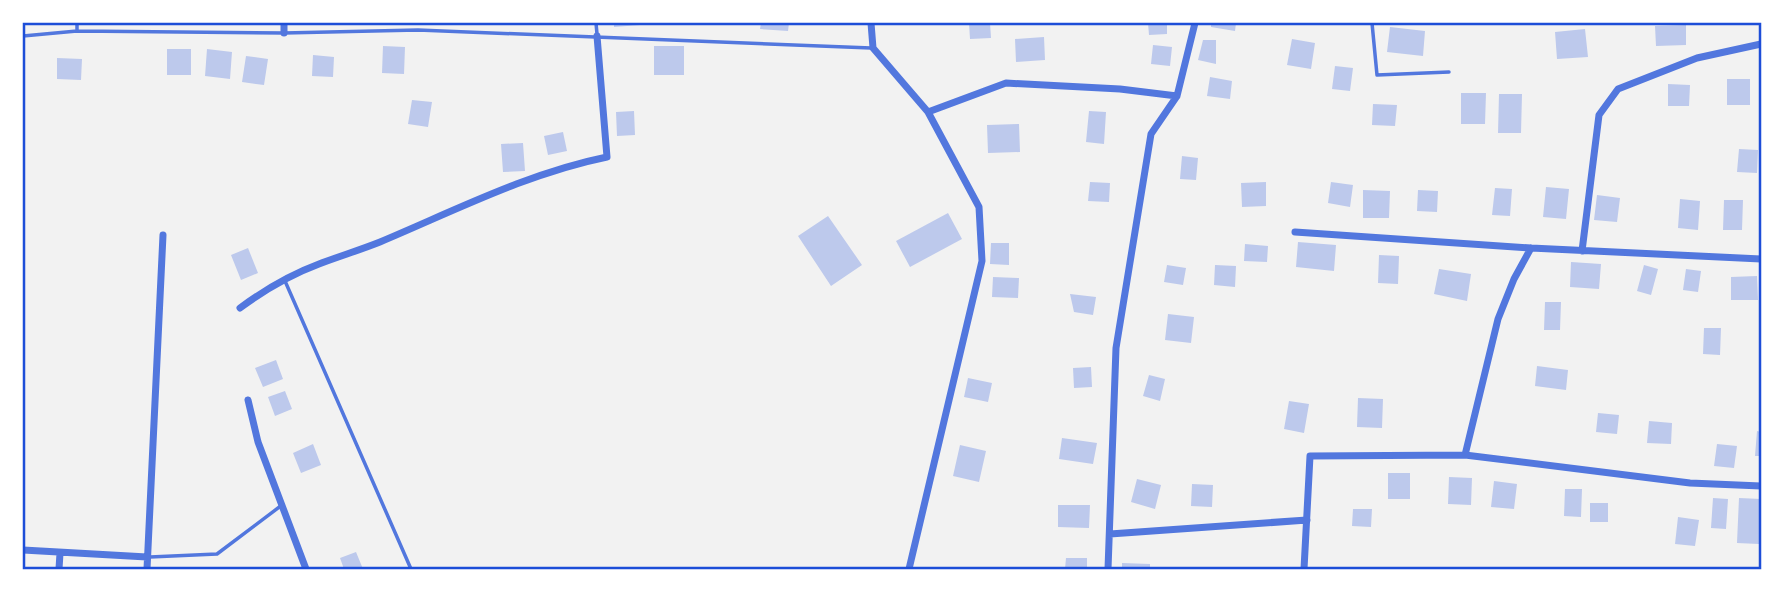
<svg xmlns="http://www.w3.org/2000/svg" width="1784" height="592" viewBox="0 0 1784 592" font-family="Commissioner,sans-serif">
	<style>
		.building { fill: #bdc9ec }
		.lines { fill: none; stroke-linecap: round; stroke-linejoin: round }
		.service { stroke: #5277de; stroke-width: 3.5 }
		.minor { stroke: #5277de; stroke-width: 7 }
		.neatline { fill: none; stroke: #1d4ed8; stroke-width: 2.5 }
	</style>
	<rect width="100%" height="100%" fill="#f2f2f2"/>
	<!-- building -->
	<path class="building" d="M 614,23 L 640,23 L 640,25 L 614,27 Z
		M 761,23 L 789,23 L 788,31 L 760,29 Z
		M 969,23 L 990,23 L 991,38 L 970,39 Z
		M 1148,23 L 1167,23 L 1167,34 L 1149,35 Z
		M 1211,23 L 1236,23 L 1235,31 L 1211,27 Z
		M 1686,25 L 1686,45 L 1656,46 L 1655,26 Z
		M 1390,27 L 1425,31 L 1423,56 L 1387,52 Z
		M 1585,29 L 1588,57 L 1557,59 L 1555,32 Z
		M 1044,37 L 1045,60 L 1016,62 L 1015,39 Z
		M 1292,39 L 1315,43 L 1311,69 L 1287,65 Z
		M 1203,40 L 1216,40 L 1216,64 L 1198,60 Z
		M 1153,45 L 1172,47 L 1170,66 L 1151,64 Z
		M 383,46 L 405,47 L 404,74 L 382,73 Z
		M 654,46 L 684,46 L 684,75 L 654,75 Z
		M 167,49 L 191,49 L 191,75 L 167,75 Z
		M 207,49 L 232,52 L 230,79 L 205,76 Z
		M 313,55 L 334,57 L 333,77 L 312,76 Z
		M 246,56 L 268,59 L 264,85 L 242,82 Z
		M 57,58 L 82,59 L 81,80 L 57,79 Z
		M 1335,66 L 1353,68 L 1350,91 L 1332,89 Z
		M 1210,77 L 1232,81 L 1230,99 L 1207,96 Z
		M 1727,79 L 1750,79 L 1750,105 L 1727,105 Z
		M 1668,84 L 1690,85 L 1689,106 L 1668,106 Z
		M 1461,93 L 1486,93 L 1485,124 L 1461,124 Z
		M 1499,94 L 1522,94 L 1521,133 L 1498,133 Z
		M 412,100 L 432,102 L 428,127 L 408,124 Z
		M 1373,104 L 1397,105 L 1395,126 L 1372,125 Z
		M 634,111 L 635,135 L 617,136 L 616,112 Z
		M 1089,111 L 1106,112 L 1104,144 L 1086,142 Z
		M 1019,124 L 1020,152 L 988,153 L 987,125 Z
		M 563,132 L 567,151 L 548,155 L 544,136 Z
		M 523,143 L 525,171 L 503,172 L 501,144 Z
		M 1739,149 L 1758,150 L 1757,173 L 1737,172 Z
		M 1182,156 L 1198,158 L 1196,180 L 1180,179 Z
		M 1090,182 L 1110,183 L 1109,202 L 1088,201 Z
		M 1266,182 L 1266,206 L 1242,207 L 1241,183 Z
		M 1331,182 L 1353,185 L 1350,207 L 1328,203 Z
		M 1546,187 L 1569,189 L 1566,219 L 1543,217 Z
		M 1495,188 L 1512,189 L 1510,216 L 1492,215 Z
		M 1363,190 L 1390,191 L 1389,218 L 1363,218 Z
		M 1418,190 L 1438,191 L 1437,212 L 1417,211 Z
		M 1597,195 L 1620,198 L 1617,222 L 1594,220 Z
		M 1680,199 L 1700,201 L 1698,230 L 1678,228 Z
		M 1724,200 L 1743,200 L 1742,230 L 1723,230 Z
		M 948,213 L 962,239 L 910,267 L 896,241 Z
		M 828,216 L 862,265 L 831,286 L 798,236 Z
		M 1298,242 L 1336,245 L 1334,271 L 1296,267 Z
		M 991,243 L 1009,243 L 1009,265 L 990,264 Z
		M 1245,244 L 1268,246 L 1267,262 L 1244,261 Z
		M 248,248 L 258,273 L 241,280 L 231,255 Z
		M 1379,255 L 1399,256 L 1398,284 L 1378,283 Z
		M 1571,262 L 1601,264 L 1599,289 L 1570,287 Z
		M 1167,265 L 1186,268 L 1183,285 L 1164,282 Z
		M 1215,265 L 1236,266 L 1235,287 L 1214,285 Z
		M 1644,265 L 1658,269 L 1651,295 L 1637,291 Z
		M 1439,269 L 1471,274 L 1467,301 L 1434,294 Z
		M 1686,269 L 1701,271 L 1698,292 L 1683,290 Z
		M 1757,276 L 1758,300 L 1731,300 L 1731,277 Z
		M 993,277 L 1019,278 L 1018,298 L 992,297 Z
		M 1070,294 L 1096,297 L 1093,315 L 1074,312 Z
		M 1545,302 L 1561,302 L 1560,330 L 1544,330 Z
		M 1168,314 L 1194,317 L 1191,343 L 1165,340 Z
		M 1704,328 L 1721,328 L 1720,355 L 1703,354 Z
		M 276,360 L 283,379 L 263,387 L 255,368 Z
		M 1537,366 L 1568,370 L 1566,390 L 1535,386 Z
		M 1091,367 L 1092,387 L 1074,388 L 1073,368 Z
		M 1149,375 L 1165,379 L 1160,401 L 1143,396 Z
		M 968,378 L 992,383 L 988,402 L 964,397 Z
		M 285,391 L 292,409 L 275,416 L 268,397 Z
		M 1358,398 L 1383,399 L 1382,428 L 1357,427 Z
		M 1289,401 L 1309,404 L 1304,433 L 1284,429 Z
		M 1598,413 L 1619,415 L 1617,434 L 1596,432 Z
		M 1649,421 L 1672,423 L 1671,444 L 1647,443 Z
		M 1757,431 L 1761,432 L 1761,456 L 1755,456 Z
		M 1062,438 L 1097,443 L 1093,464 L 1059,459 Z
		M 313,444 L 321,465 L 301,473 L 293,453 Z
		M 1717,444 L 1737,446 L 1734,468 L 1714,466 Z
		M 960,445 L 986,451 L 979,482 L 953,476 Z
		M 1388,473 L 1410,473 L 1410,499 L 1388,499 Z
		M 1449,477 L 1472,478 L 1471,505 L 1448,504 Z
		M 1137,479 L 1161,485 L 1155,509 L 1131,502 Z
		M 1494,481 L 1517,484 L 1514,509 L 1491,507 Z
		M 1192,484 L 1213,485 L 1212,507 L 1191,506 Z
		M 1565,489 L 1582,489 L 1581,517 L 1564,516 Z
		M 1713,498 L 1728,499 L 1726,529 L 1711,528 Z
		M 1739,498 L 1761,499 L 1759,544 L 1737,543 Z
		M 1590,503 L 1608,503 L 1608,522 L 1590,522 Z
		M 1058,505 L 1090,505 L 1089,528 L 1058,527 Z
		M 1353,509 L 1372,509 L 1371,527 L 1352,526 Z
		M 1678,517 L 1699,520 L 1695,546 L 1675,544 Z
		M 356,552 L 363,569 L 344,569 L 340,558 Z
		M 1066,558 L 1087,558 L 1087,569 L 1065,569 Z
		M 1122,563 L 1150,564 L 1150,569 L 1122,569 Z"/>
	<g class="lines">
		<!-- service -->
		<path class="service" d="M 596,23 L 597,34
			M 1372,23 L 1377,75 L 1449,72
			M 77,31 L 77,23
			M 23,36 L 77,31 L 284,33 L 418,30 L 871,48
			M 285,281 L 411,569
			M 150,557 L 217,554 L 282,505"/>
		<!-- minor -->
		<path class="minor" d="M 871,23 L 873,48 L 928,112 L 979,207 L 982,261 L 909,569
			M 284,33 L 284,23
			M 928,112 L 1006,83 L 1120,89 L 1177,96
			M 1295,232 L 1531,248 L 1761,259
			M 1582,251 L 1599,115 L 1618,89 L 1697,58 L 1761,44
			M 240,308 C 263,291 292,274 319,264 C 340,256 360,250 380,242 C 454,211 528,173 607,157 L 597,36
			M 248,400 L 258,442 L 306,569
			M 1465,455 L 1498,319 L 1514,279 L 1531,248
			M 1110,534 L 1307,520
			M 23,550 L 147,557
			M 59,569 L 60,553
			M 147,569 L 163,235
			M 1108,569 L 1116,348 L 1151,134 L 1177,96 L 1195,23
			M 1304,569 L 1310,456 L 1465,455 L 1690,483 L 1761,486"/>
	</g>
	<!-- border -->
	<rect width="1784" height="592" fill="none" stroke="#ffffff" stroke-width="49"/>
	<rect x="24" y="24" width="1736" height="544" class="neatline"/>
</svg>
